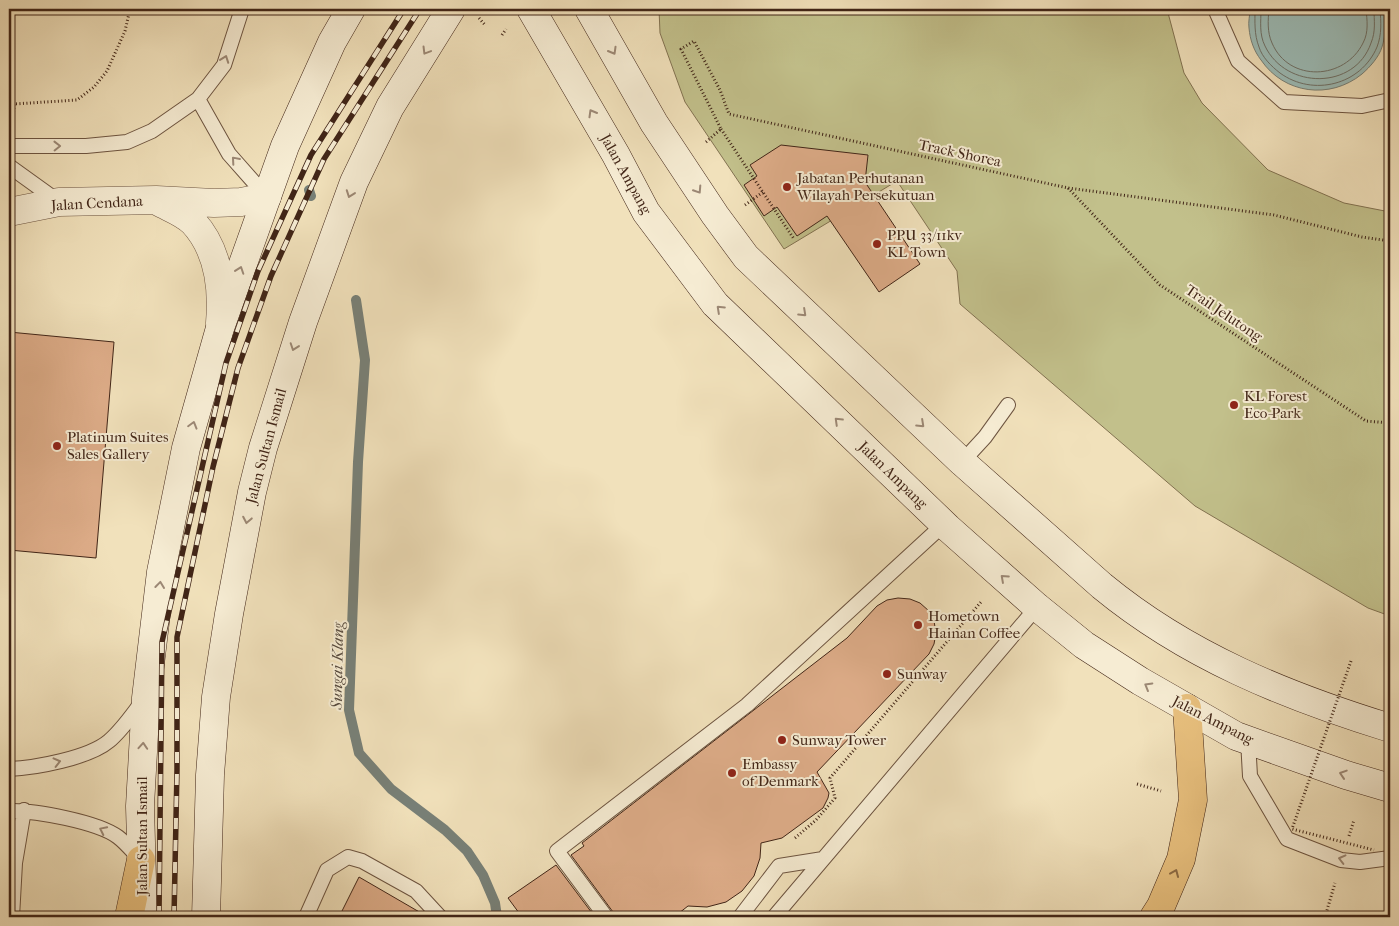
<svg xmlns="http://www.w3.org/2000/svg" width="1399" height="926" viewBox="0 0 1399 926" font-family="'IM FELL French Canon',serif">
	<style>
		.green { fill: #c2c08b; stroke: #827251 }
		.water { fill: #9cbcb7; stroke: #788077 }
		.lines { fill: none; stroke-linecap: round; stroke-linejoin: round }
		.shore { stroke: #6e7067; stroke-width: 1 }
		.stream { stroke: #788077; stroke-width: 10 }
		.building { fill: #ddac88; stroke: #412517 }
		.lane-casing { stroke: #6d5440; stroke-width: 16 }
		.street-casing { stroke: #6d5440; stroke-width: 29 }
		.secondary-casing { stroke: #412517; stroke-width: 29 }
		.highway-casing { stroke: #412517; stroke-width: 29 }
		.path { stroke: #412517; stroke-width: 3; stroke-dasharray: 1 2.5; stroke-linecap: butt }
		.lane { stroke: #f6ecd3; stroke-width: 14 }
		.street { stroke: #f6ecd3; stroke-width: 28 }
		.secondary { stroke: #f6ecd3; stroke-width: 28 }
		.highway { stroke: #e8c07e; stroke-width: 28 }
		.rail-casing { stroke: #412517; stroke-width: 5.5 }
		.rail { stroke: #f6ecd3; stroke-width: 4; stroke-dasharray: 11; stroke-linecap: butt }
		.path-bridge { stroke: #412517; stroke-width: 3; stroke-dasharray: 1 2.5; stroke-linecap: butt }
		.oneway { stroke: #9c8875 }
		.oneway2 { stroke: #8c6b45 }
		.poi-dot { fill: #8f2418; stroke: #f6ecd3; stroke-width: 2 }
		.labels { text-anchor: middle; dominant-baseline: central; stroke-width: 4; stroke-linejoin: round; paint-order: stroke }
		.street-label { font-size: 15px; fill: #412517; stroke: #f6ecd3 }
		.poi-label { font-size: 15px; fill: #412517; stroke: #f6ecd3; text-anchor: start }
		.water-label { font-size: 16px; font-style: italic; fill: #584b3f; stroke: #f6ecd3 }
	</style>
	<rect width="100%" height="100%" fill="#f1e1bb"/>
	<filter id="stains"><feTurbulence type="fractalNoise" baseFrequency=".004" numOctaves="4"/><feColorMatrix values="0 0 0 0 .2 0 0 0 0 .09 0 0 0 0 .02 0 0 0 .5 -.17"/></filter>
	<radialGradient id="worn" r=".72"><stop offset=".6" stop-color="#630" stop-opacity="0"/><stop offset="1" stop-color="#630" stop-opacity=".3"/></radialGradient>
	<!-- green -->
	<path class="green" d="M 659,9 L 1167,9 L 1184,73 L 1202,103 L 1268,170 L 1344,203 L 1390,212 L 1390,616 L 1368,608 L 1195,506 L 960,304 L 957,271 L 897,181 L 784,249 L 685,102 L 660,33 Z"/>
	<!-- water -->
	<path class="water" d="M 1250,9 L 1385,9 C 1386,22 1386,34 1382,47 C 1379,57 1370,67 1362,74 C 1330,100 1284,94 1261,60 C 1254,51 1250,40 1249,28 C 1248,22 1250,15 1250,9 Z"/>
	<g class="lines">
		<!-- shore -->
		<path class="shore" d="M 1255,9 C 1255,22 1254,34 1259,47 C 1262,57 1271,66 1280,73 C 1313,97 1361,85 1377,47 C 1382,34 1381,22 1380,9
			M 1261,9 C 1261,22 1259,34 1265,46 C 1286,90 1355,90 1371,43 C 1376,31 1374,21 1374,9
			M 1269,9 C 1268,20 1267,32 1272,43 C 1289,83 1345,80 1363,43 C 1369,32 1367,20 1366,9"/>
		<!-- stream -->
		<path class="stream" d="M 309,190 L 311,196
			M 356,300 L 365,360 L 358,462 L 349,710 L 359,753 L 391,789 L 445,830 L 467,851 L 483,875 L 495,903 L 497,917"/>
	</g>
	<!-- building -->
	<path class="building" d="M 781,145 L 868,155 L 865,182 L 920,264 L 879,292 L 827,216 L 797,236 L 777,207 L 764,216 L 744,185 L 757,176 L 750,165 Z
		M 9,332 L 114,342 L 96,558 L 9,550 Z
		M 898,598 L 910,599 L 920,603 L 929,611 L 934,621 L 936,633 L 934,644 L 929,654 L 817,772 L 829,793 L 828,798 L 823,808 L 782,838 L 761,843 L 760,858 L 754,876 L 742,891 L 726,902 L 707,907 L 688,906 L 674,917 L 615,917 L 613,912 L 571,855 L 584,846 L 582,843 L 847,638 L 877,606 L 887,600 Z
		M 556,865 L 595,917 L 522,917 L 508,898 Z
		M 359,877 L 428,917 L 339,917 Z"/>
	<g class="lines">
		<defs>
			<path id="lane" d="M 1215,9 L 1238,61 L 1284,102 L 1362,106 L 1390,100
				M 198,99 L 229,154 L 267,197
				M 9,146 L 86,146 L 127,142 L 152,131 L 198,99 L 224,65 L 242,9
				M 9,166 L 59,202
				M 962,462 L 985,437 L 1008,405
				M 1248,740 L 1250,776 L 1287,839 L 1341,860 L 1360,862 L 1390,858
				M 9,769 C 35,768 89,758 109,741 C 122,730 132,715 142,702
				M 9,811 C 34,810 98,822 118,837 C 126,843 133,852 140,859
				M 12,917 L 15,863 L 24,810
				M 306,917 L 327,870 L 348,857 L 362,861 L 416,891 L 440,917
				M 606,917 L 557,851 L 747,705 L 944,524
				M 740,917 L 779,866 L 823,859
				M 774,917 L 1037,607"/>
			<path id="street" d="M 159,202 C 170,208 184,213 193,222 C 218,249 223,288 220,323
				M 9,212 L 59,202 L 156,200 L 214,203 L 241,202 L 267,197"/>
			<path id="secondary" d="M 531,9 L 616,155 L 646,212 L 715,304 L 948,528 L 1037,607 L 1084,645 L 1140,681 L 1236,736 L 1346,775 L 1390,788
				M 589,9 L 654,123 L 715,215 L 746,257 L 962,462 L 1102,586 C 1187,656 1286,696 1390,728
				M 143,917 L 140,806 L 146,698 L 161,572 L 186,448 L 220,328 L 285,146 L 332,42 L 351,9
				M 206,917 L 210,775 L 216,697 L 229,614 L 252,492 L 263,448 L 303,322 L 354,182 L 390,107 L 451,9"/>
			<path id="highway" d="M 129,917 L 141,860
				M 1154,917 L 1161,906 L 1181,859 L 1193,800 L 1187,708"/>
		</defs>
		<!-- lane casing -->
		<use href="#lane" class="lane-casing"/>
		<!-- street casing -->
		<use href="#street" class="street-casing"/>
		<!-- secondary casing -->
		<use href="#secondary" class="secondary-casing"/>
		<!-- highway casing -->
		<use href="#highway" class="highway-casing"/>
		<!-- path -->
		<path class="path" d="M 479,18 L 485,25
			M 502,35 L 506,29
			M 13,123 L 14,104 L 77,100 L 94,87 L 107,71 L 125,31 L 130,9
			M 721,129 L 794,239
			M 706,142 L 721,129 L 681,49 L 694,41 L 720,90 L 729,114 L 1068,188 L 1274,215 L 1362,237 L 1390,241
			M 1068,188 L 1160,285 L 1366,421 L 1390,423
			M 745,205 L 763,192
			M 1137,784 L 1161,791
			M 1349,836 L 1354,820
			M 795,838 L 816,820 L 835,798 L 830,778 L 981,602
			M 1325,917 L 1335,883"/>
		<!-- lane -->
		<use href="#lane" class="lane"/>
		<!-- street -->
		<use href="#street" class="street"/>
		<!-- secondary -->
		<use href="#secondary" class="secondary"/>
		<!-- highway -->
		<use href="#highway" class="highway"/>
		<defs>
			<path id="rail" d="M 159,917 L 162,642 L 226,363 L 258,271 L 311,155 L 404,9
				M 174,917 L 177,770 L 177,637 L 213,467 L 238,368 L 271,276 L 324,159 L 420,9"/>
		</defs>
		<!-- rail casing -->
		<use href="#rail" class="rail-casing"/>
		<!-- rail -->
		<use href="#rail" class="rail"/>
		<!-- path-bridge -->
		<path class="path-bridge" d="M 1351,661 L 1292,829 L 1374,850"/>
	</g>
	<!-- one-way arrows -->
	<defs><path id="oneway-chevron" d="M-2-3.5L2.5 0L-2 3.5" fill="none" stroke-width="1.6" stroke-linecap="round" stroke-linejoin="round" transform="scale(1.25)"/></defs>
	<g class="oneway">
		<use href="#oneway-chevron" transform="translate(426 51) rotate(121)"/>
		<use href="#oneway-chevron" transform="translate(613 51) rotate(60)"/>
		<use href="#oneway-chevron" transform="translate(225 59) rotate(-70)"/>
		<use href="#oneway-chevron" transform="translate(592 113) rotate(-120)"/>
		<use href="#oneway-chevron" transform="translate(57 146) rotate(-1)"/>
		<use href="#oneway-chevron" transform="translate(235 160) rotate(-131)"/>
		<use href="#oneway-chevron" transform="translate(698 190) rotate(57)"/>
		<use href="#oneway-chevron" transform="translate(350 194) rotate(110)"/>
		<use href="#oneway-chevron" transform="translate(240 270) rotate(-71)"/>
		<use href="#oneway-chevron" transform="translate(720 309) rotate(-137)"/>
		<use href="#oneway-chevron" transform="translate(803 313) rotate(43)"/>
		<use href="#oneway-chevron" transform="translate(294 347) rotate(109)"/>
		<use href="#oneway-chevron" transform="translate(838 421) rotate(-136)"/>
		<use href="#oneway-chevron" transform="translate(921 424) rotate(43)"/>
		<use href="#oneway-chevron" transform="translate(193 425) rotate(-74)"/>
		<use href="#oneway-chevron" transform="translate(247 520) rotate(101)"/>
		<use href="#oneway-chevron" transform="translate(1004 578) rotate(-138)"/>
		<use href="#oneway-chevron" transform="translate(160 585) rotate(-83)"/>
		<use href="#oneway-chevron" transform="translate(1148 686) rotate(-150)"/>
		<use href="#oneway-chevron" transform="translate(143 746) rotate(-86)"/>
		<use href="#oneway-chevron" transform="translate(57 762) rotate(-14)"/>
		<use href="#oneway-chevron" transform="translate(1343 774) rotate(-162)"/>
		<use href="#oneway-chevron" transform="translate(103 830) rotate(-154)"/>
		<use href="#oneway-chevron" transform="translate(1342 859) rotate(-166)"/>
	</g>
	<use class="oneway2" href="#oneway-chevron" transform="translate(1175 873) rotate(-67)"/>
	<!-- markers -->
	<g class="poi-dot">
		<circle cx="787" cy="187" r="5"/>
		<circle cx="877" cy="244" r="5"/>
		<circle cx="1234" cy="405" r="5"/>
		<circle cx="57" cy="446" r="5"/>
		<circle cx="918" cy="625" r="5"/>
		<circle cx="887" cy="674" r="5"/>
		<circle cx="782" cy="740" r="5"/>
		<circle cx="732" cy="773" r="5"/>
	</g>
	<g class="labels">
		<!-- street labels -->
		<g class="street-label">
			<text transform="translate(960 153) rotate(12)">Track Shorea</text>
			<text transform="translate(626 174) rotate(61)">Jalan Ampang</text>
			<text transform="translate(97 203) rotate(-3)">Jalan Cendana</text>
			<text transform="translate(1224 313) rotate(34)">Trail Jelutong</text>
			<text transform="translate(266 446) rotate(-75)">Jalan Sultan Ismail</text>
			<text transform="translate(893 475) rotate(44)">Jalan Ampang</text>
			<text transform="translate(1213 720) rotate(27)">Jalan Ampang</text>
			<text transform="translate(142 836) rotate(-90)">Jalan Sultan Ismail</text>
		</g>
		<!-- poi labels -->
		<g class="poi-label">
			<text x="797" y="178">Jabatan Perhutanan<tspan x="797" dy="17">Wilayah Persekutuan</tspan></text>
			<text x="887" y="235">PPU 33/11kv<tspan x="887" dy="17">KL Town</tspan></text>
			<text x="1244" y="396">KL Forest<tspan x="1244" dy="17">Eco-Park</tspan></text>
			<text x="67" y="437">Platinum Suites<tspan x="67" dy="17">Sales Gallery</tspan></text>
			<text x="928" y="616">Hometown<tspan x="928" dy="17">Hainan Coffee</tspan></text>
			<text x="897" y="674">Sunway</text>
			<text x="792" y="740">Sunway Tower</text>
			<text x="742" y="764">Embassy<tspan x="742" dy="17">of Denmark</tspan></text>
		</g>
		<!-- water labels -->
		<g class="water-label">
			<text transform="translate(337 666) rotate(-89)">Sungai Klang</text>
		</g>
	</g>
	<!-- margin -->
	<rect width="1399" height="926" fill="none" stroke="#f1e1bb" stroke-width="30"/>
	<rect x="10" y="10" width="1379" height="906" fill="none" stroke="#412517" stroke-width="2.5"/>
	<rect x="15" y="15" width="1369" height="896" fill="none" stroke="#412517"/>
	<rect width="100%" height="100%" filter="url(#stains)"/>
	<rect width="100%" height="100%" fill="url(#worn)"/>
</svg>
